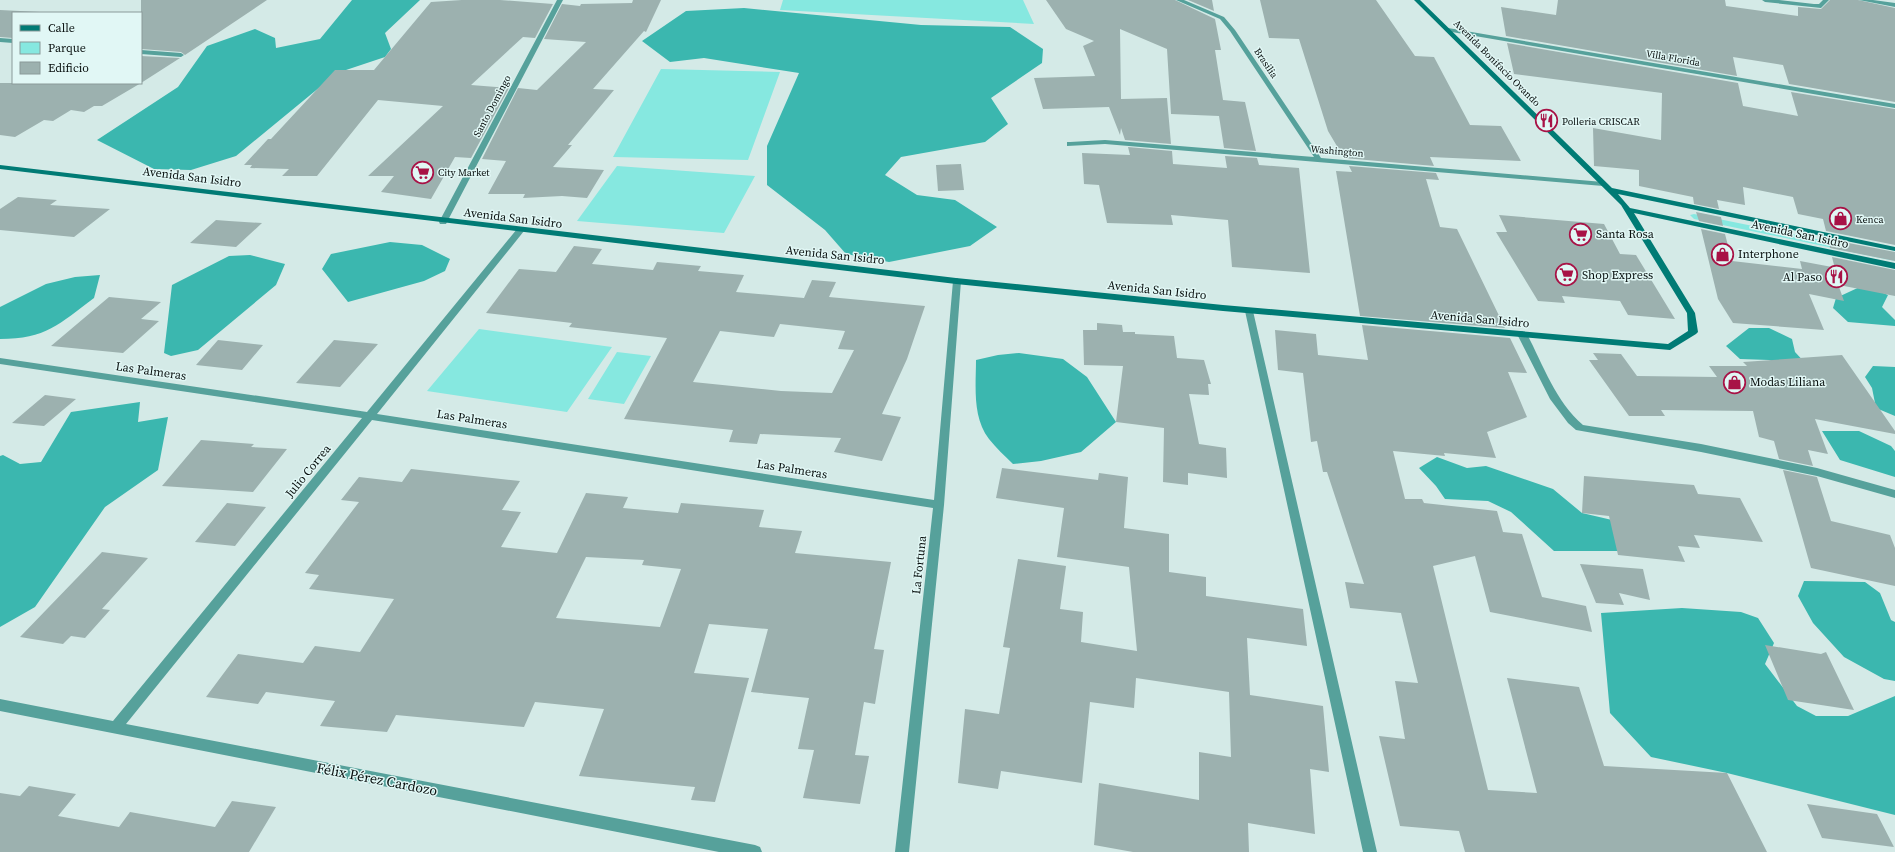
<svg xmlns="http://www.w3.org/2000/svg" width="1895" height="852" viewBox="0 0 1895 852" font-family="'Source Serif 4',serif">
	<style>
		.green { fill: #86e8e0 }
		.forest { fill: #3bb7af }
		.building { fill: #9cb1af; fill-rule: evenodd }
		.lines { fill: none; stroke-linecap: round; stroke-linejoin: round }
		.minor { fill: #56a19b; fill-rule: evenodd }
		.tertiary { fill: #56a19b; fill-rule: evenodd }
		.secondary { fill: #007b75; fill-rule: evenodd }
		.labels { text-anchor: middle; dominant-baseline: central; stroke-width: 3; stroke-linejoin: round; paint-order: stroke }
		.far-street-label { font-size: 10px; fill: #080f0e; stroke: #e1f7f5 }
		.far-poi-label { font-size: 10px; fill: #080f0e; stroke: #e1f7f5; text-anchor: start }
		.street-label { font-size: 12px; fill: #080f0e; stroke: #e1f7f5 }
		.poi-label { font-size: 12px; fill: #080f0e; stroke: #e1f7f5; text-anchor: start }
		.near-street-label { font-size: 14px; fill: #080f0e; stroke: #e1f7f5 }
	</style>
	<rect width="100%" height="100%" fill="#d4eae7"/>
	<!-- green -->
	<path class="green" d="M 783,0 L 1023,0 L 1034,24 L 780,10 Z
		M 661,69 L 780,72 L 748,160 L 613,157 Z
		M 617,166 L 755,176 L 724,233 L 577,221 Z
		M 1694,214 L 1895,255 L 1895,261 L 1694,219 L 1690,215 Z
		M 479,329 L 612,347 L 567,412 L 427,391 Z
		M 617,352 L 651,356 L 624,404 L 588,399 Z"/>
	<!-- forest -->
	<path class="forest" d="M 352,0 L 420,0 L 385,33 L 391,49 L 385,57 L 337,73 L 236,156 L 191,170 L 154,169 L 97,140 L 178,87 L 207,46 L 255,29 L 275,38 L 276,48 L 320,39 Z
		M 744,8 L 921,25 L 1010,27 L 1043,49 L 1042,63 L 991,98 L 1008,124 L 985,142 L 901,157 L 885,175 L 917,195 L 955,200 L 997,227 L 970,246 L 889,262 L 846,254 L 825,230 L 767,185 L 767,146 L 799,73 L 704,58 L 670,62 L 642,41 L 686,11 Z
		M 390,242 L 422,245 L 450,259 L 445,271 L 424,281 L 348,302 L 322,269 L 331,254 Z
		M 250,255 L 285,264 L 276,285 L 198,350 L 171,356 L 164,353 L 172,285 L 229,256 Z
		M 100,275 L 94,298 C 59,324 46,339 0,339 L 0,307 L 46,284 L 75,277 Z
		M 1864,285 L 1888,295 L 1882,307 L 1895,320 L 1895,326 L 1848,322 L 1833,308 L 1836,298 Z
		M 1749,328 L 1769,328 L 1792,339 L 1795,352 L 1821,380 L 1769,360 L 1740,359 L 1726,346 Z
		M 1019,353 L 1063,359 L 1087,377 L 1116,422 L 1081,452 L 1041,461 L 1013,464 C 1005,456 996,448 989,439 C 972,417 976,386 976,360 L 998,355 Z
		M 1873,366 L 1895,367 L 1895,416 L 1876,408 L 1872,388 L 1865,377 Z
		M 140,402 L 138,422 L 168,417 L 158,470 L 105,507 L 35,607 L 0,627 L 0,456 L 3,455 L 20,464 L 41,462 L 71,412 Z
		M 1822,431 L 1859,431 L 1891,446 L 1895,451 L 1895,477 L 1840,460 Z
		M 1437,457 L 1467,468 L 1486,466 L 1553,489 L 1582,513 L 1612,520 L 1622,551 L 1554,551 L 1511,512 L 1488,501 L 1445,499 L 1436,486 L 1419,468 Z
		M 1804,581 L 1865,582 L 1880,593 L 1891,620 L 1895,622 L 1895,681 L 1884,679 L 1844,657 L 1813,623 L 1798,596 Z
		M 1682,608 L 1741,612 L 1758,618 L 1774,643 L 1765,664 L 1797,706 L 1816,716 L 1848,716 L 1895,696 L 1895,815 L 1727,773 L 1651,757 L 1610,713 L 1601,613 Z"/>
	<!-- building -->
	<path class="building" d="M 141,0 L 267,0 L 185,55 L 181,52 L 141,49 Z
		M 462,0 L 500,0 L 553,4 L 535,38 L 523,37 L 471,85 L 509,88 L 471,158 L 455,157 L 431,199 L 381,192 L 394,176 L 368,176 L 443,106 L 378,100 L 317,176 L 282,176 L 289,169 L 250,168 L 252,165 L 244,165 L 268,139 L 271,139 L 335,70 L 374,70 L 431,2 Z
		M 633,0 L 661,0 L 646,32 L 644,31 L 593,89 L 614,90 L 568,145 L 572,145 L 553,167 L 604,170 L 587,198 L 562,196 L 523,198 L 525,194 L 488,194 L 506,161 L 482,159 L 518,88 L 537,90 L 586,42 L 544,39 L 562,4 L 580,6 L 581,4 L 632,3 Z
		M 1046,0 L 1175,0 L 1215,19 L 1221,50 L 1215,50 L 1223,100 L 1245,102 L 1256,151 L 1224,148 L 1219,116 L 1171,114 L 1167,49 L 1120,29 L 1121,99 L 1167,98 L 1171,144 L 1125,140 L 1121,128 L 1120,135 L 1109,107 L 1043,109 L 1034,78 L 1095,76 L 1083,46 L 1094,41 L 1066,29 Z
		M 1188,0 L 1212,0 L 1214,11 Z
		M 1260,0 L 1376,0 L 1415,56 L 1434,57 L 1470,125 L 1501,126 L 1521,161 L 1430,157 L 1434,166 L 1344,158 L 1328,131 L 1299,39 L 1269,38 Z
		M 1558,0 L 1725,0 L 1726,6 L 1798,16 L 1798,7 L 1821,9 L 1830,0 L 1858,0 L 1895,8 L 1895,102 L 1789,84 L 1783,65 L 1733,57 L 1737,76 L 1506,36 L 1501,7 L 1556,15 Z
		M 0,10 L 60,13 L 13,13 L 13,38 L 0,37 Z
		M 1507,43 L 1738,83 L 1743,106 L 1798,116 L 1791,92 L 1895,109 L 1895,245 L 1826,231 L 1823,219 L 1798,214 L 1793,197 L 1743,187 L 1745,205 L 1717,200 L 1719,209 L 1694,204 L 1693,197 L 1639,186 L 1639,170 L 1594,166 L 1593,128 L 1661,140 L 1662,93 L 1514,74 Z
		M 141,56 L 180,58 L 141,83 Z
		M 0,83 L 141,83 L 102,106 L 94,106 L 84,112 L 71,110 L 53,121 L 44,120 L 15,137 L 0,135 Z
		M 1128,147 L 1172,151 L 1173,164 L 1227,168 L 1225,156 L 1257,158 L 1259,165 L 1299,168 L 1310,273 L 1232,267 L 1228,220 L 1171,215 L 1173,225 L 1107,223 L 1099,185 L 1084,184 L 1082,153 L 1130,155 Z
		M 961,164 L 964,190 L 938,191 L 936,165 Z
		M 1349,166 L 1436,173 L 1439,180 L 1426,179 L 1440,227 L 1457,229 L 1505,328 L 1360,316 L 1336,171 L 1352,172 Z
		M 18,197 L 57,200 L 50,205 L 110,209 L 74,237 L 0,230 L 0,209 Z
		M 1696,212 L 1721,217 L 1723,226 L 1699,221 Z
		M 1499,215 L 1604,224 L 1620,254 L 1636,255 L 1675,319 L 1628,315 L 1620,301 L 1562,296 L 1565,303 L 1538,301 L 1496,232 L 1507,232 Z
		M 216,220 L 229,221 L 262,223 L 236,247 L 190,243 Z
		M 1701,229 L 1725,234 L 1732,261 L 1802,269 L 1800,261 L 1832,267 L 1844,301 L 1809,294 L 1824,330 L 1733,323 L 1718,299 Z
		M 1828,239 L 1895,252 L 1895,261 L 1830,248 Z
		M 574,246 L 602,249 L 592,264 L 653,270 L 657,262 L 701,266 L 698,271 L 744,275 L 736,292 L 804,298 L 812,280 L 836,282 L 829,297 L 925,306 L 907,359 L 882,414 L 901,417 L 882,461 L 834,452 L 841,438 L 760,434 L 757,444 L 729,442 L 733,430 L 624,419 L 667,338 L 569,327 L 572,323 L 486,313 L 519,269 L 556,272 ZM 780,324 L 845,331 L 838,349 L 854,350 L 832,393 L 781,391 L 693,382 L 720,331 L 774,337 Z
		M 1832,257 L 1895,270 L 1895,296 L 1839,285 Z
		M 109,297 L 161,302 L 141,319 L 159,321 L 123,353 L 51,346 Z
		M 1097,323 L 1122,325 L 1123,332 L 1135,332 L 1135,334 L 1174,336 L 1177,358 L 1204,360 L 1211,384 L 1208,384 L 1209,395 L 1189,394 L 1199,444 L 1226,448 L 1227,478 L 1188,473 L 1188,485 L 1163,482 L 1164,428 L 1116,422 L 1123,366 L 1084,365 L 1083,330 L 1097,330 Z
		M 1362,325 L 1510,338 L 1527,373 L 1508,372 L 1527,417 L 1487,432 L 1496,458 L 1444,453 L 1445,456 L 1393,451 L 1405,499 L 1422,499 L 1424,503 L 1497,511 L 1503,532 L 1522,534 L 1542,597 L 1586,606 L 1592,632 L 1490,612 L 1475,556 L 1433,566 L 1488,790 L 1537,793 L 1507,678 L 1579,687 L 1604,766 L 1727,773 L 1767,852 L 1465,852 L 1459,831 L 1400,826 L 1379,736 L 1405,739 L 1395,681 L 1418,683 L 1401,613 L 1350,608 L 1345,582 L 1364,584 L 1327,472 L 1323,472 L 1317,441 L 1311,442 L 1303,373 L 1278,370 L 1275,330 L 1316,334 L 1318,355 L 1368,360 Z
		M 218,340 L 263,345 L 242,370 L 196,365 Z
		M 334,340 L 378,344 L 340,387 L 296,383 Z
		M 1593,353 L 1621,354 L 1637,376 L 1717,377 L 1709,366 L 1747,366 L 1743,362 L 1842,355 L 1895,431 L 1895,434 L 1815,419 L 1828,454 L 1808,450 L 1813,466 L 1779,459 L 1774,441 L 1759,437 L 1753,411 L 1661,410 L 1665,416 L 1629,416 L 1589,360 L 1598,360 Z
		M 45,395 L 76,399 L 44,426 L 12,423 Z
		M 201,440 L 254,444 L 251,447 L 287,449 L 253,492 L 162,486 Z
		M 1002,468 L 1098,480 L 1099,473 L 1128,477 L 1124,528 L 1169,534 L 1169,572 L 1206,577 L 1206,596 L 1303,609 L 1307,646 L 1247,638 L 1250,695 L 1323,706 L 1329,772 L 1310,769 L 1315,834 L 1248,823 L 1249,852 L 1133,852 L 1094,845 L 1099,783 L 1199,800 L 1199,752 L 1231,757 L 1229,692 L 1136,678 L 1134,708 L 1090,702 L 1082,783 L 1001,771 L 998,789 L 958,783 L 965,709 L 999,714 L 1010,648 L 1003,647 L 1018,559 L 1066,566 L 1060,609 L 1083,612 L 1081,642 L 1137,651 L 1129,567 L 1057,557 L 1064,508 L 996,498 Z
		M 411,469 L 520,481 L 502,510 L 521,512 L 501,547 L 557,553 L 586,493 L 628,497 L 623,508 L 678,513 L 681,503 L 764,510 L 759,527 L 802,531 L 795,553 L 891,562 L 874,649 L 884,650 L 875,704 L 864,702 L 855,755 L 869,756 L 860,804 L 803,798 L 814,750 L 798,749 L 809,698 L 751,692 L 768,629 L 709,624 L 694,673 L 749,678 L 715,802 L 691,800 L 695,787 L 579,776 L 604,709 L 535,702 L 524,727 L 396,715 L 387,732 L 320,726 L 335,701 L 266,692 L 258,704 L 206,697 L 238,654 L 303,663 L 315,646 L 360,652 L 394,599 L 309,589 L 319,575 L 305,573 L 359,502 L 341,500 L 359,477 L 402,482 ZM 586,557 L 644,560 L 642,565 L 681,569 L 660,627 L 556,618 Z
		M 1783,470 L 1817,477 L 1831,521 L 1890,535 L 1895,548 L 1895,586 L 1811,568 Z
		M 1584,476 L 1694,485 L 1698,494 L 1740,498 L 1763,542 L 1694,535 L 1700,548 L 1678,546 L 1685,562 L 1618,555 L 1609,516 L 1582,513 Z
		M 227,503 L 266,507 L 235,546 L 195,542 Z
		M 102,552 L 148,558 L 102,609 L 110,610 L 85,638 L 71,636 L 63,644 L 20,637 Z
		M 1580,564 L 1643,569 L 1650,600 L 1619,593 L 1624,605 L 1596,603 Z
		M 1765,645 L 1821,654 L 1826,652 L 1854,710 L 1788,700 Z
		M 29,786 L 76,794 L 58,816 L 119,827 L 130,812 L 215,827 L 232,801 L 276,807 L 249,852 L 0,852 L 0,793 L 20,796 Z
		M 1807,804 L 1877,814 L 1894,847 L 1822,838 Z"/>
	<g class="lines">
		<!-- minor -->
		<path class="minor" d="M 1176,0 L 1184,0 L 1224,17 L 1235,30 L 1321,158 L 1603,182 L 1607,184 L 1603,186 L 1105,144 L 1067,146 L 1067,142 L 1070,142 L 1105,140 L 1314,157 L 1230,31 L 1220,19 Z
			M 1762,0 L 1779,0 L 1814,4 L 1819,4 L 1823,0 L 1829,0 L 1821,8 L 1765,2 Z
			M 1859,0 L 1873,0 L 1895,3 L 1895,7 Z
			M 1448,28 L 1895,104 L 1895,108 L 1446,31 L 1445,30 Z
			M 0,38 L 13,39 L 13,43 L 0,42 Z
			M 141,50 L 181,53 L 184,55 L 181,57 L 141,54 Z
			M 517,229 L 520,229 L 524,231 L 377,414 L 934,500 L 953,281 L 957,278 L 961,281 L 944,505 L 909,852 L 895,852 L 933,508 L 372,420 L 126,724 L 755,845 L 760,847 L 762,852 L 719,852 L 0,711 L 0,699 L 113,721 L 362,418 L 0,364 L 0,358 L 367,412 Z
			M 1249,308 L 1253,311 L 1377,852 L 1363,852 L 1245,311 Z
			M 1522,331 L 1527,334 C 1543,365 1556,402 1583,425 L 1701,444 L 1817,468 L 1895,490 L 1895,498 L 1817,476 L 1701,452 L 1576,430 L 1568,423 L 1550,399 L 1517,334 Z"/>
		<!-- tertiary -->
		<path class="tertiary" d="M 557,0 L 563,0 L 447,222 L 446,224 L 440,224 L 439,222 Z"/>
		<!-- secondary -->
		<path class="secondary" d="M 1414,0 L 1420,0 L 1612,188 L 1895,247 L 1895,251 L 1618,194 L 1630,208 L 1895,263 L 1895,269 L 1634,213 L 1695,313 L 1698,332 L 1696,334 L 1670,350 L 1223,311 L 956,284 L 0,169 L 0,165 L 956,278 L 1223,305 L 1668,344 L 1688,331 L 1687,313 L 1621,205 Z"/>
	</g>
	<!-- icons -->
	<defs>
		<symbol id="restaurant-ring" viewBox="-11 -11 22 22"><circle r="9.5" fill="#e1f7f5" stroke="#a81246" stroke-width="1.5"/><path d="M-5-6h1v4h1v-4h1v4h1v-4h1v5L-1.5 .5V6h-2V.5L-5-1ZM5-6V6H3V1.5H1.5Q1.5-4 5-6Z" fill="#a81246"/></symbol>
		<symbol id="supermarket-ring" viewBox="-11 -11 22 22"><circle r="9.5" fill="#e1f7f5" stroke="#a81246" stroke-width="1.5"/><path d="M-6-5.5h2.5l.6 2H6L4.5 2H-2.5L-4.4-4H-6ZM-1.5 3.2a1.3 1.3 0 1 0 .1 0ZM3 3.2a1.3 1.3 0 1 0 .1 0Z" fill="#a81246"/></symbol>
		<symbol id="shop-ring" viewBox="-11 -11 22 22"><circle r="9.5" fill="#e1f7f5" stroke="#a81246" stroke-width="1.5"/><path d="M-5-2.5h2.3a2.7 3.5 0 0 1 5.4 0H5L5.5 6h-11ZM-1.5-2.5h3a1.5 2.3 0 0 0-3 0Z" fill="#a81246"/></symbol>
	</defs>
	<g fill-rule="evenodd">
		<use href="#restaurant-ring" x="1534" y="108" width="25" height="25"/>
		<use href="#supermarket-ring" x="410" y="160" width="25" height="25"/>
		<use href="#shop-ring" x="1828" y="206" width="25" height="25"/>
		<use href="#supermarket-ring" x="1568" y="222" width="25" height="25"/>
		<use href="#shop-ring" x="1710" y="242" width="25" height="25"/>
		<use href="#supermarket-ring" x="1554" y="262" width="25" height="25"/>
		<use href="#restaurant-ring" x="1824" y="264" width="25" height="25"/>
		<use href="#shop-ring" x="1722" y="370" width="25" height="25"/>
	</g>
	<g class="labels">
		<!-- far-street labels -->
		<g class="far-street-label">
			<text transform="translate(1673 58) rotate(10)">Villa Florida</text>
			<text transform="translate(1266 63) rotate(56)">Brasilia</text>
			<text transform="translate(1497 63) rotate(45)">Avenida Bonifacio Ovando</text>
			<text transform="translate(492 106) rotate(-62)">Santo Domingo</text>
			<text transform="translate(1337 151) rotate(5)">Washington</text>
		</g>
		<!-- far-poi labels -->
		<g class="far-poi-label">
			<text x="1562" y="121">Polleria CRISCAR</text>
			<text x="438" y="172">City Market</text>
			<text x="1856" y="219">Kenca</text>
		</g>
		<!-- street labels -->
		<g class="street-label">
			<text transform="translate(192 177) rotate(7)">Avenida San Isidro</text>
			<text transform="translate(513 218) rotate(7)">Avenida San Isidro</text>
			<text transform="translate(1800 234) rotate(12)">Avenida San Isidro</text>
			<text transform="translate(835 255) rotate(6)">Avenida San Isidro</text>
			<text transform="translate(1157 290) rotate(6)">Avenida San Isidro</text>
			<text transform="translate(1480 319) rotate(5)">Avenida San Isidro</text>
			<text transform="translate(151 371) rotate(8)">Las Palmeras</text>
			<text transform="translate(472 419) rotate(9)">Las Palmeras</text>
			<text transform="translate(792 469) rotate(9)">Las Palmeras</text>
			<text transform="translate(308 471) rotate(-51)">Julio Correa</text>
			<text transform="translate(919 565) rotate(-84)">La Fortuna</text>
		</g>
		<!-- poi labels -->
		<g class="poi-label">
			<text x="1596" y="234">Santa Rosa</text>
			<text x="1738" y="254">Interphone</text>
			<text x="1582" y="275">Shop Express</text>
			<text x="1822" y="277" text-anchor="end">Al Paso</text>
			<text x="1750" y="382">Modas Liliana</text>
		</g>
		<!-- near-street labels -->
		<g class="near-street-label">
			<text transform="translate(377 779) rotate(11)">Félix Pérez Cardozo</text>
		</g>
	</g>
	<!-- legend -->
	<rect x="12" y="12" width="130" height="72" fill="#e1f7f5" stroke="#8a9a99"/>
	<rect x="20" y="25" width="20" height="6" fill="#007b75" stroke="#8a9a99"/>
	<text x="48" y="32" font-size="12" fill="#080f0e">Calle</text>
	<rect x="20" y="42" width="20" height="12" fill="#86e8e0" stroke="#8a9a99"/>
	<text x="48" y="52" font-size="12" fill="#080f0e">Parque</text>
	<rect x="20" y="62" width="20" height="12" fill="#9cb1af" stroke="#8a9a99"/>
	<text x="48" y="72" font-size="12" fill="#080f0e">Edificio</text>
</svg>
